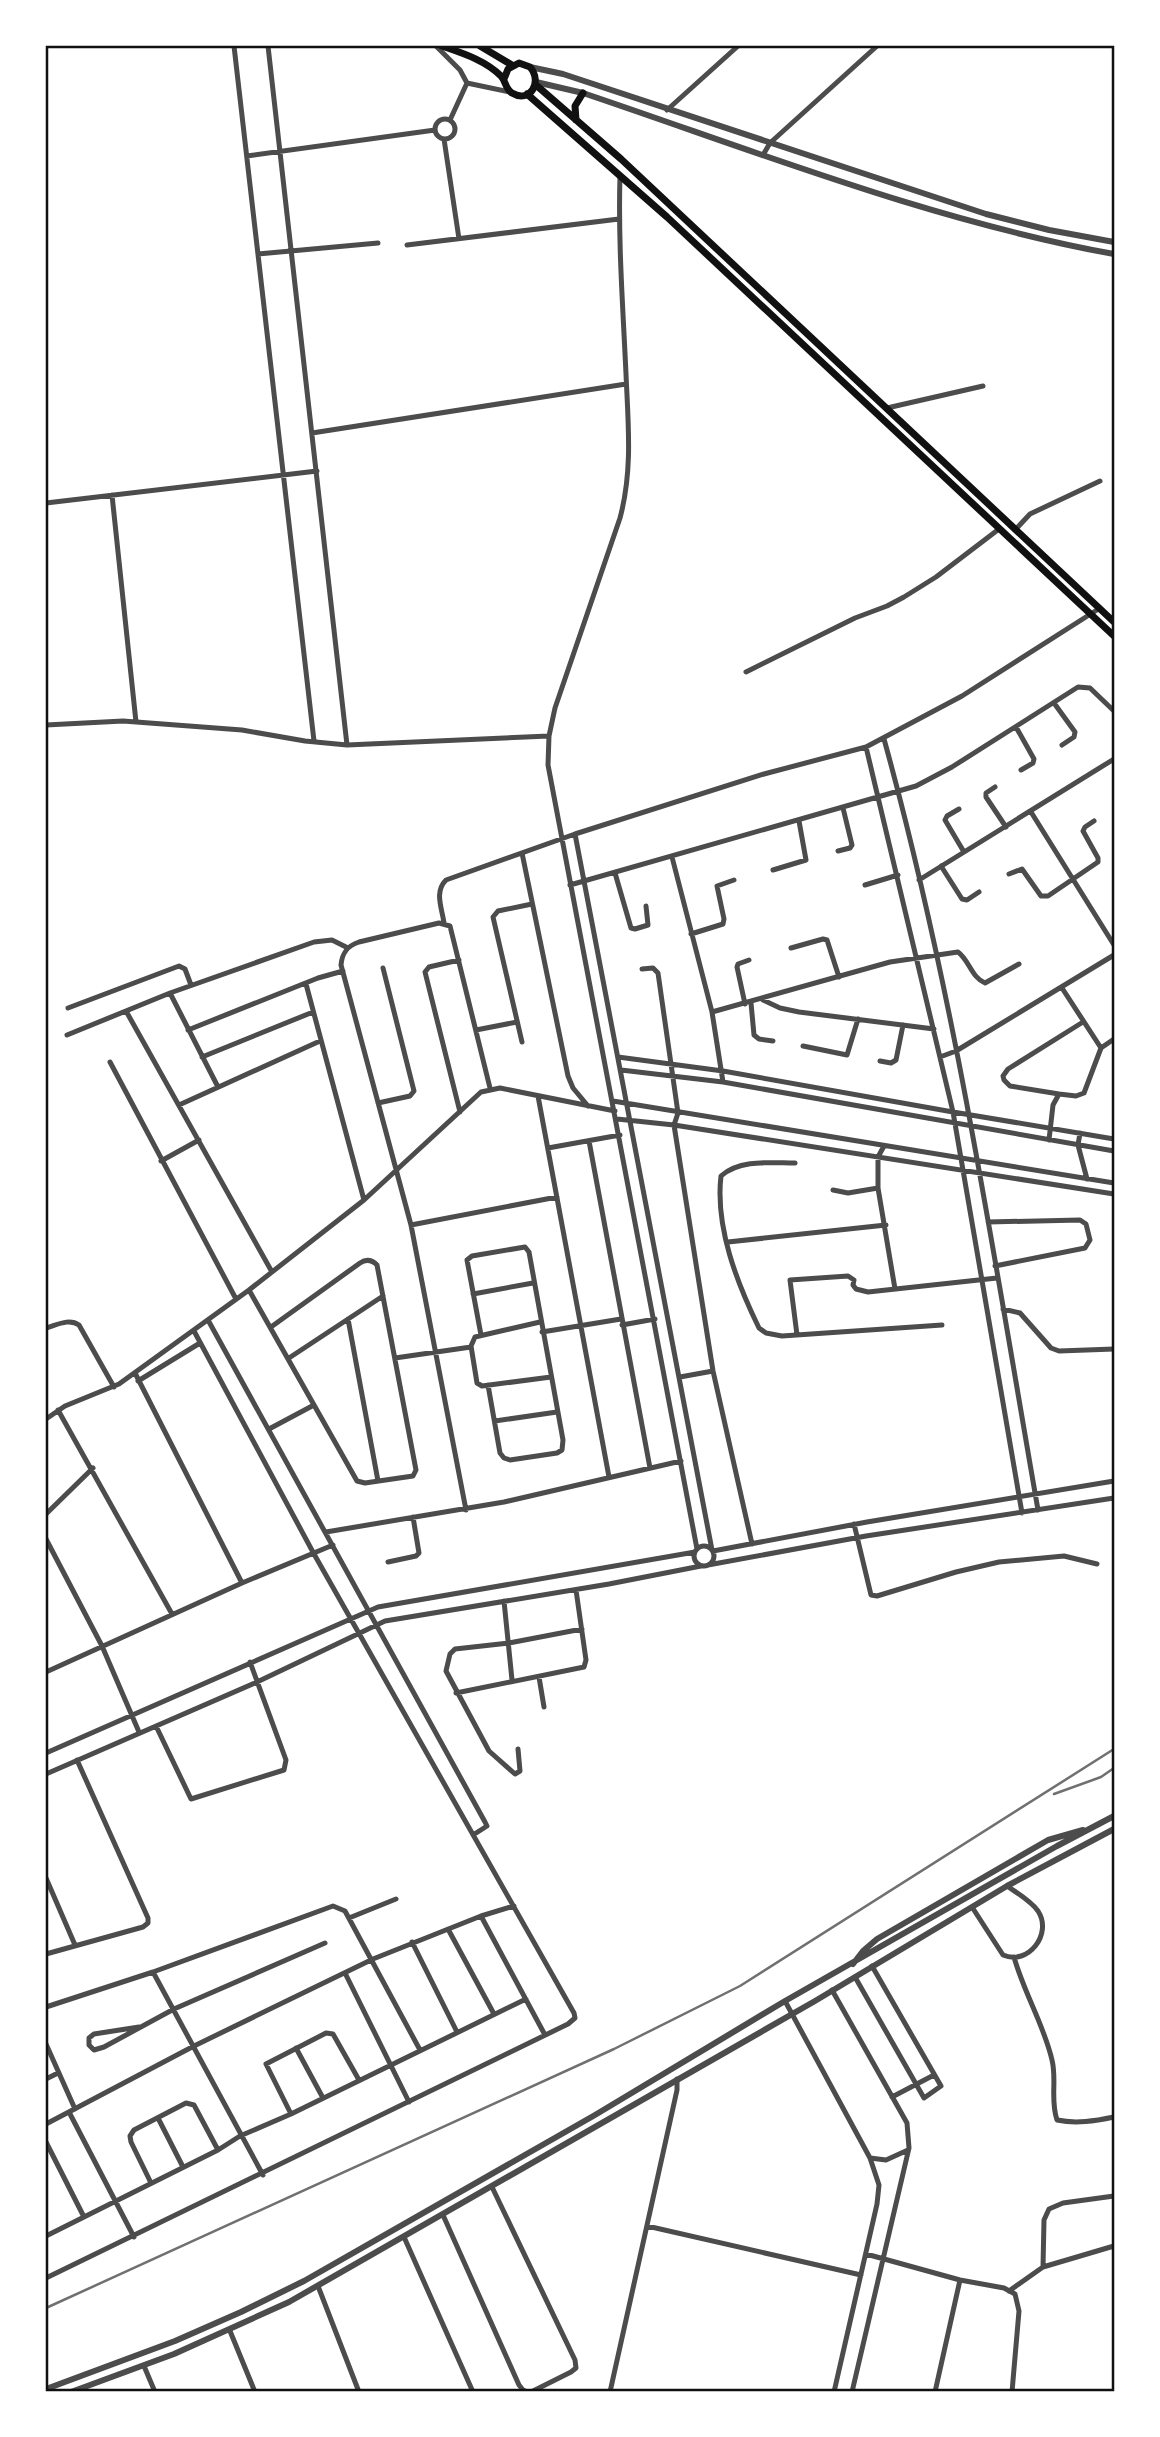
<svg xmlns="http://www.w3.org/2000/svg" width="1160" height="2437" viewBox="0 0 1160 2437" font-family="Poppins,sans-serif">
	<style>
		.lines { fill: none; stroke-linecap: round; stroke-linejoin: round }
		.minor { stroke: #4c4c4c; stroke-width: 5 }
		.tertiary { stroke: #4c4c4c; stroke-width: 6 }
		.secondary { stroke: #111; stroke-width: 7 }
		.rail { stroke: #707070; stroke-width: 2.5 }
		.neatline { fill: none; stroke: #111; stroke-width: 2.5 }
	</style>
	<rect width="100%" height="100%" fill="#fff"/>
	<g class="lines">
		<!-- minor -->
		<path class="minor" d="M 234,46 L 314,741
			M 268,46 L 347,745
			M 436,46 L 460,70 L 467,83 L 510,92
			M 667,110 L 738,46
			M435 129a10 10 0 1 1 20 0a10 10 0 1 1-20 0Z
			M 450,120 L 467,83
			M 444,139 L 459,239
			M 763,155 L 770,143 L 877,46
			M 247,156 L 435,130
			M 620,176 C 618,242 623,308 626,374 C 628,422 633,470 620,518 L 555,708 L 549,736 L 548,765 L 697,1549
			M 407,245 L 619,219
			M 258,254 L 378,243
			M 887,408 L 983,386
			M 312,433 L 626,384
			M 112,495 L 136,722
			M 46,503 L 317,471
			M 1015,530 L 1030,514 L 1100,481
			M 746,672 L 855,618 L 887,606 L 904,597 L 936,577 L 999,529
			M 1054,703 L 1075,732 L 1074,737 L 1062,745
			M 46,725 L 123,721 L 242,730 L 305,741 L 347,745 L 549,736
			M 1016,727 L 1034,759 L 1033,763 L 1021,770
			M 884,739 C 954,992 993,1252 1038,1510
			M 866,747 L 953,1112 L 1022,1513
			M 995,787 L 986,793 L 986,797 L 1006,827
			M 959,809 L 947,816 L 945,820 L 964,852
			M 1031,812 L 1114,945
			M 575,834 L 712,1550
			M 838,851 L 850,848 L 852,845 L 843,808
			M 522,853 L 568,1076 L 573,1088 L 588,1106
			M 672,857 L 712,1012 L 723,1082
			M 941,866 L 962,899 L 967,900 L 979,892
			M 773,870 L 806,860 L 799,821
			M 615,873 L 631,928 L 635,929 L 648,925 L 646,906
			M 1009,874 L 1022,869 L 1041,896 L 1048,896 L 1098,862 L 1098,858 L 1083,831 L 1085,827 L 1094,821
			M 919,880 L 1114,759
			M 570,885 L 916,786 L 952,767 L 1078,687 L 1090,688 L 1114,711
			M 865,885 L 898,875
			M 444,923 C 442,908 434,892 446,880 L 575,834 L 764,774 L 866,747 L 962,696 L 1100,608
			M 691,934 L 723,924 L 724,919 L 717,886 L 734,880
			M 791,948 L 823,939 L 827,940 L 839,977
			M 459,960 L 429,967 L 425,972 L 460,1112
			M 642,969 L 653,968 L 658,973 L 678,1113 L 674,1125 L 713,1371 L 752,1544
			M 306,984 L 364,1200
			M 1062,988 L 1101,1048
			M 170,993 L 218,1087
			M 763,1000 L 780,1008 L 799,1012 L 934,1029
			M 751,1003 L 754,1035 L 759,1039 L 773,1041
			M 745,1004 L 737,967 L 738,964 L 749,960
			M 68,1008 L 179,966 L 185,969 L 191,985
			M 126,1011 L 272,1272
			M 712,1012 L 890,962 L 958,952 C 969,960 972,978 985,983 L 1019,964
			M 188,1030 L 318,978 L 343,971
			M 476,1030 L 517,1022
			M 67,1035 L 170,993 L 314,942 L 332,940 L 348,948
			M 522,1042 L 493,917 L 498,911 L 532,904
			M 803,1046 L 847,1055 L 858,1019
			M 202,1057 L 313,1012
			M 618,1057 L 723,1071 L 953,1112 L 1114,1139
			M 940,1057 L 956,1051 L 1114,955
			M 880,1061 L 891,1063 L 896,1060 L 903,1025
			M 110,1062 L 236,1299
			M 621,1070 L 723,1082 L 1114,1151
			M 1059,1094 L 1010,1086 L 1004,1080 L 1003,1076 L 1008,1069 L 1083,1022
			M 538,1096 L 609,1477
			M 613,1101 L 1114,1183
			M 378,1103 L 410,1096 L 414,1091 L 383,968
			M 179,1105 L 320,1041
			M 617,1119 L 674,1125 L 1114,1194
			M 1080,1133 L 1078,1145 L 1087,1179
			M 1049,1140 L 1053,1105 L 1059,1094 L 1076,1096 L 1084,1093 L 1101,1048 L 1114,1039
			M 589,1141 L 650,1468
			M 884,1146 L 878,1157 L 878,1188 L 895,1289
			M 548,1148 L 620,1135
			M 161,1161 L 199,1140
			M 795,1163 C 771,1163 740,1159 721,1176 C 715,1227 737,1283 759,1328 L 766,1333 L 782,1336 L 942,1325
			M 833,1190 L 848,1193 L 878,1188
			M 988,1222 L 1080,1220 L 1086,1224 L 1090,1240 L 1085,1248 L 995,1266
			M 411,1225 L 557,1197
			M 728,1242 L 886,1225
			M 249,1290 L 357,1481 L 365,1483 L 413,1476 L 416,1470 L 377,1265 C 372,1260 366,1259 360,1263 L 271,1327
			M 473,1294 L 533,1283
			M 1003,1309 L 1020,1313 L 1051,1348 L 1059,1351 L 1114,1349
			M 348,1319 L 378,1481
			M 208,1320 L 485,1822 L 487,1826 L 473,1835
			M 540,1322 L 475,1337 L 471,1346 L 477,1383 L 482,1386 L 551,1377
			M 622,1325 L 655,1319
			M 46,1328 C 57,1325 69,1318 79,1325 L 114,1387
			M 542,1332 L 621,1319
			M 481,1335 L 467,1260 L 472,1256 L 525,1247 L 529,1252 L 563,1440 L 562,1450 L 557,1453 L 510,1460 L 504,1458 L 500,1453 L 488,1385
			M 797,1335 L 790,1280 L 848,1276 L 854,1280 L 853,1285 L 856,1289 L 868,1292 L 997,1278
			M 289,1358 L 383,1296
			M 395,1358 L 471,1347
			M 135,1373 L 242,1583
			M 680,1377 L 713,1371
			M 138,1381 L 200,1343
			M 58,1410 L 172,1614
			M 46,1419 L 65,1406 L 119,1384 L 249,1290 L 364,1200 L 481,1092 L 500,1088 L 615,1111
			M 495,1421 L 557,1412
			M 269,1429 L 314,1405
			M 466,1510 L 411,1225 L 341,965 C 342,953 347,946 359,942 L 439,923 L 450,926 L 490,1088
			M 46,1514 L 93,1468
			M 854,1524 L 871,1595 L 877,1596 L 956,1572 L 999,1562 L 1064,1556 L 1097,1564
			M 326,1532 L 504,1502 L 681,1461
			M 46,1539 L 102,1646 L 139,1732
			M694 1556a10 10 0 1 1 20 0a10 10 0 1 1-20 0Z
			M 713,1551 L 867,1522 L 1114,1481
			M 388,1562 L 416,1556 L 419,1553 L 413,1517
			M 708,1565 L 866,1536 L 1114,1498
			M 504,1601 L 512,1680
			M 46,1672 L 242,1583 L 333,1545
			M 539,1677 L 544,1707
			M 456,1693 L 584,1667 L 586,1660 L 576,1590
			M 156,1726 L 191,1799 L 284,1770 L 286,1760 L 250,1662
			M 518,1749 L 520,1771 L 515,1774 L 489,1751 L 446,1671 L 450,1654 L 455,1649 L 509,1643 L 582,1629
			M 46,1753 L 378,1607 L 695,1552
			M 46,1774 L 257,1682 L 385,1621 L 609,1584 L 701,1566
			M 46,1878 L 75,1945
			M 972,1907 L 1003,1955 C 1028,1966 1053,1934 1038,1911 C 1031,1901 1017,1893 1007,1886
			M 481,1916 L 545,2035
			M 349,1918 L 396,1899
			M 448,1929 L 494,2014
			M 412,1942 L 457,2032
			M 46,1954 L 143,1927 L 148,1923 L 148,1918 L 77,1760
			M 1014,1957 C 1024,1993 1044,2025 1052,2060 C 1057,2080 1050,2100 1057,2120 C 1076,2124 1095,2121 1114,2117
			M 153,1972 L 263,2175
			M 345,1973 L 409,2102
			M 855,1977 L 924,2098 L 941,2086 L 872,1966
			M 832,1990 L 907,2123 L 909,2148 L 852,2392
			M 785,2001 L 870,2158 L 879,2185 L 877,2204 L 834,2392
			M 46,2007 L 153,1972 L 333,1906 L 345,1911 L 420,2050
			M 139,2027 L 94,2034 L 89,2038 L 89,2045 L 94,2050 L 104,2047 L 174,2009 L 325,1943
			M 46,2044 L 75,2109
			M 296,2048 L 323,2098
			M 46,2079 L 58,2073
			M 892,2097 L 934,2075
			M 69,2112 L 134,2237
			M 291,2114 L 266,2064 L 326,2033 L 333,2034 L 359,2080
			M 158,2118 L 183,2167
			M 46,2124 L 194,2046 L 373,1959 L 481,1916 L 514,1906
			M 46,2142 L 84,2217
			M 870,2158 L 886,2160 L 908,2150
			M 151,2183 L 131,2142 L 130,2136 L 134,2130 L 186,2103 L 194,2105 L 218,2150
			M 492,2187 L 575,2360 L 576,2368 L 571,2372 L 531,2392
			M 443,2215 L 519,2385 L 523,2390 L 527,2392
			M 647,2226 L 861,2275
			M 46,2236 L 218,2150 L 240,2136 L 291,2114 L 526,1999
			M 404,2237 L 473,2392
			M 866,2254 L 960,2280 L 1004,2288 L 1015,2294 L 1019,2311 L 1012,2392
			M 1043,2267 L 1044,2220 L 1049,2209 L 1063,2203 L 1114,2196
			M 46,2278 L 568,2024 L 575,2018 L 574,2013 L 314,1554 L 194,1331
			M 318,2286 L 359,2392
			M 1009,2291 L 1043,2267 L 1114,2246
			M 230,2331 L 255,2392
			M 144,2366 L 155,2392
			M 610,2392 L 677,2090 L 677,2079
			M 935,2392 L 960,2280"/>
		<!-- tertiary -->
		<path class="tertiary" d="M 530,67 L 563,74 L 986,214 L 1049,230 L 1114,242
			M 536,82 L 583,93 C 758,152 932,221 1114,254
			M 853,1964 L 863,1951 L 877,1939 L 1048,1840 L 1083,1830
			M 46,2389 L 175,2341 L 241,2312 L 304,2281 L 595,2115 L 785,2001 L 1057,1846 L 1114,1816
			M 71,2392 L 174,2354 L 289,2302 L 815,2001 L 1007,1886 L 1114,1829"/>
		<!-- secondary -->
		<path class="secondary" d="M 442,46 C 462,53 485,60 501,76 C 506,81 505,89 512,93 C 530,104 543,82 530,67 L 519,63 L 508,69 L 504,79
			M 480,46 L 512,65
			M 536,85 L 621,159 L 1114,622
			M 527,94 L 667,217 L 1114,636
			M 576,120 L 575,106 L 583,93"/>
		<!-- rail -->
		<path class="rail" d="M 1054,1794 L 1101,1777 L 1114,1768
			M 46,2308 L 614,2049 L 740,1986 L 1114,1749"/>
	</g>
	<!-- border -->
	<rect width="1160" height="2437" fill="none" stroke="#ffffff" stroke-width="94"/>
	<rect x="47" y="47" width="1066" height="2343" class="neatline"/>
</svg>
